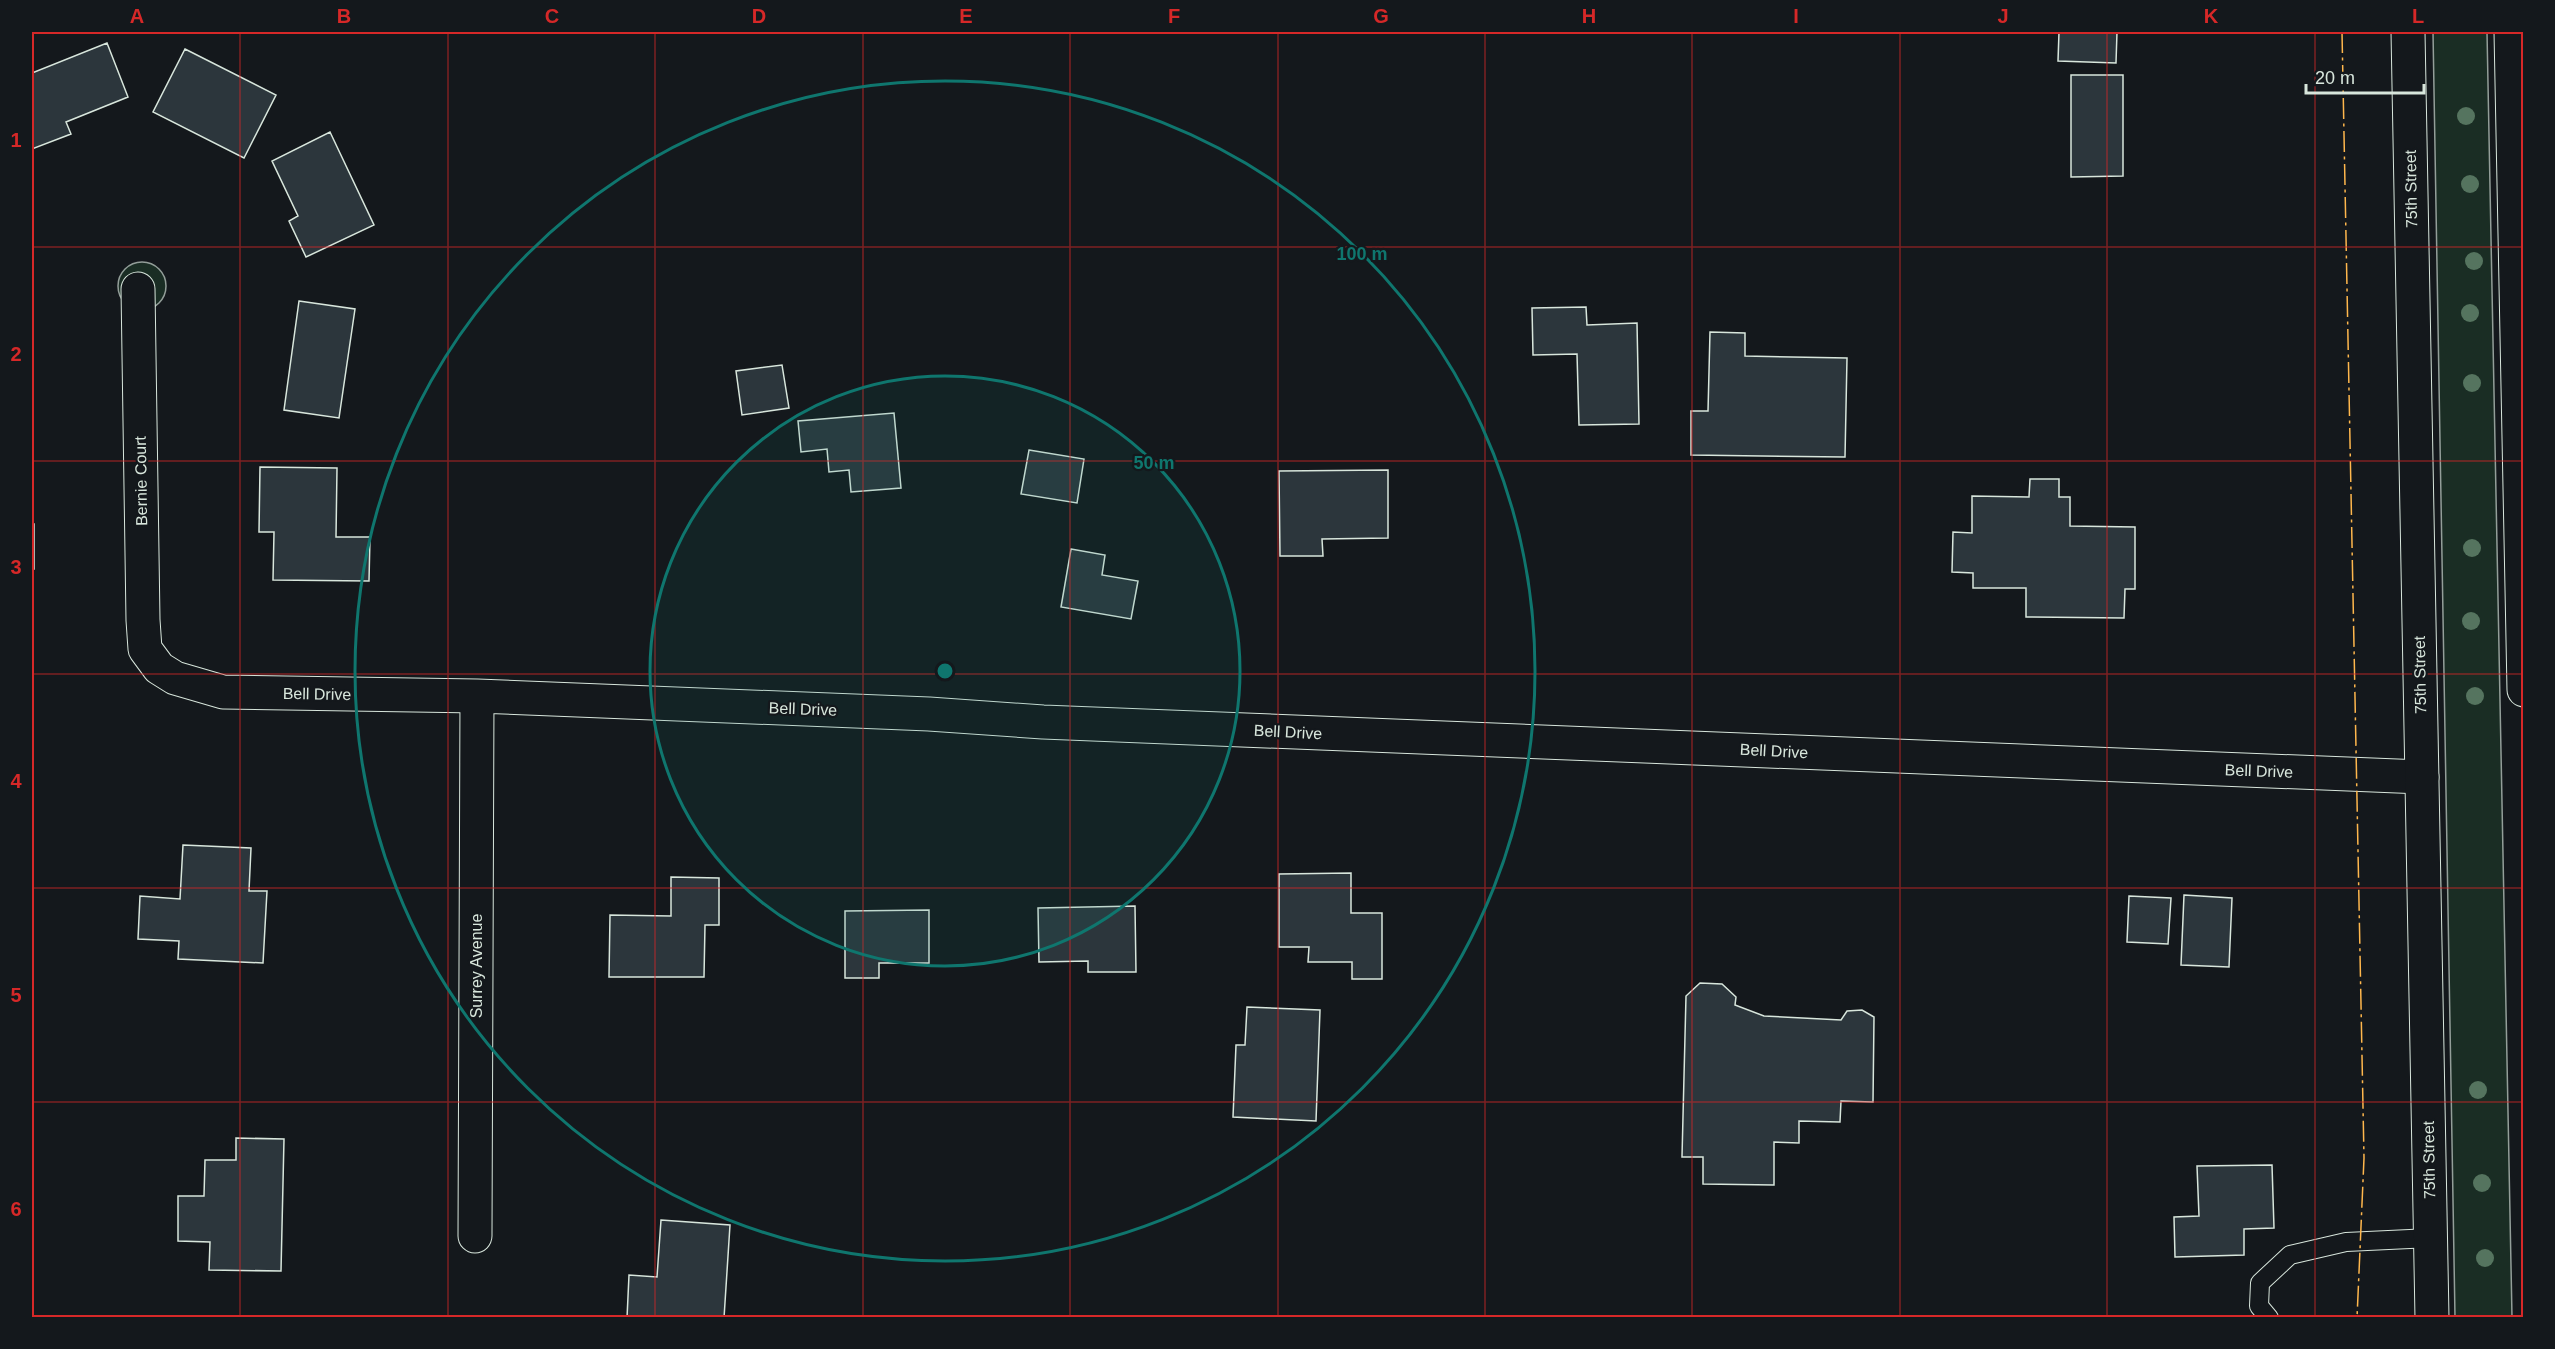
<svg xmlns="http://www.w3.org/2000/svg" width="2555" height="1349" viewBox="0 0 2555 1349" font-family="Arial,sans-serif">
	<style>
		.green { fill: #1a2d24; stroke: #939e99; stroke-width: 1.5 }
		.building { fill: #2c363c; stroke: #d8e6dc; stroke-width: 1.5 }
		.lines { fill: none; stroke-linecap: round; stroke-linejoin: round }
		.lane-casing { stroke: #d8e6dc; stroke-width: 20 }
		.street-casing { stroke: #d8e6dc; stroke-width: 35 }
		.secondary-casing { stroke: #d8e6dc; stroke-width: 35 }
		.lane { stroke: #14181c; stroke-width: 18 }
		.street { stroke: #14181c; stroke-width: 33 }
		.secondary { stroke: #14181c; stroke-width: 33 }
		.power { stroke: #ffb74d; stroke-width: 1.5; stroke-dasharray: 21 4.5 3 4.5; stroke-linecap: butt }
		.tree { fill: #55745f }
		.grid { fill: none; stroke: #d62828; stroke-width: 1.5; stroke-opacity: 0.55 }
		.ring { fill: none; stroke: #0f766e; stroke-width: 3 }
		.labels { text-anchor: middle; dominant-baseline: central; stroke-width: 4.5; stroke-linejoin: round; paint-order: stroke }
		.street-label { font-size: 16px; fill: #d8e6dc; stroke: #14181c }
		.centre { fill: #0f766e; stroke: #14181c; stroke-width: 3 }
		.ring-label { font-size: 18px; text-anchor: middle; font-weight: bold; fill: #0f766e; stroke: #14181c; stroke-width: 4.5; stroke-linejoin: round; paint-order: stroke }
		.neatline { fill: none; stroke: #d62828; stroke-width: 2 }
		.grid-label { font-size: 20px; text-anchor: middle; font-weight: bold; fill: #d62828 }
	</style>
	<rect width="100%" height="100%" fill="#14181c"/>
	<!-- green -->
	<path class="green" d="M 2433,32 L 2487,32 L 2512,1317 L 2455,1317 Z
		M118 286a24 24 0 1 1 48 0a24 24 0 1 1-48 0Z"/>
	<!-- building -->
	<path class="building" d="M 2059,32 L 2117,32 L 2116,63 L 2058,61 Z
		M 107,43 L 128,97 L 66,122 L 71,134 L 32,149 L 32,73 Z
		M 185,49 L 276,95 L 244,158 L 153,112 Z
		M 2071,75 L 2123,75 L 2123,176 L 2071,177 Z
		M 330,132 L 374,225 L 306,257 L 289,221 L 298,216 L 272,161 Z
		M 299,301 L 355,309 L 339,418 L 284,410 Z
		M 1586,307 L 1587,325 L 1637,323 L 1639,424 L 1579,425 L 1577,354 L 1533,355 L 1532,308 Z
		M 1710,332 L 1745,333 L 1745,356 L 1847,358 L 1845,457 L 1691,455 L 1691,411 L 1708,411 Z
		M 782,365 L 789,408 L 742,415 L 736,371 Z
		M 894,413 L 901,488 L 851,492 L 849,470 L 829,472 L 827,449 L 801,452 L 798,421 Z
		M 1029,450 L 1084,459 L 1077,503 L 1021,494 Z
		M 260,467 L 337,468 L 336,537 L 370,537 L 369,581 L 273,580 L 274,532 L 259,532 Z
		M 1388,470 L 1388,538 L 1322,539 L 1323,556 L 1280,556 L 1279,471 Z
		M 2030,479 L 2059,479 L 2059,497 L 2070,497 L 2070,526 L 2135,527 L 2135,589 L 2125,589 L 2124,618 L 2026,617 L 2026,588 L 1973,588 L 1973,573 L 1952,572 L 1953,532 L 1972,533 L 1972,496 L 2029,497 Z
		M 32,524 L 34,524 L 34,569 L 32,569 Z
		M 1071,549 L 1105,555 L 1102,575 L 1138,581 L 1131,619 L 1061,607 Z
		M 183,845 L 251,848 L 249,891 L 267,891 L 263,963 L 178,959 L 179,941 L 138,939 L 140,896 L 180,899 Z
		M 1351,873 L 1351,913 L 1382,913 L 1382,979 L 1352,979 L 1352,962 L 1308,962 L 1309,947 L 1279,947 L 1279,874 Z
		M 671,877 L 719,878 L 719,925 L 705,925 L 704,977 L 609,977 L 610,915 L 671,916 Z
		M 2184,895 L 2232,898 L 2229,967 L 2181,965 Z
		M 2129,896 L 2171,898 L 2168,944 L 2127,942 Z
		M 1135,906 L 1136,972 L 1088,972 L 1088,961 L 1039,962 L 1038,908 Z
		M 929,910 L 929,963 L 879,963 L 879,978 L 845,978 L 845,911 Z
		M 1700,983 L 1722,984 L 1736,997 L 1735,1005 L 1764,1016 L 1841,1020 L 1847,1011 L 1862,1010 L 1874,1017 L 1873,1102 L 1841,1101 L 1840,1122 L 1799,1121 L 1799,1143 L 1774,1142 L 1774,1185 L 1703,1184 L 1703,1157 L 1682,1157 L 1686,996 Z
		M 1247,1007 L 1320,1010 L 1316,1121 L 1233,1117 L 1236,1045 L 1245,1045 Z
		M 236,1138 L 284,1139 L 281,1271 L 209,1270 L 210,1242 L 178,1241 L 178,1196 L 204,1196 L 205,1160 L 236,1160 Z
		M 2272,1165 L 2274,1228 L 2244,1229 L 2244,1255 L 2175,1257 L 2174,1217 L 2199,1216 L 2197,1166 Z
		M 661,1220 L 730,1225 L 724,1318 L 627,1318 L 629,1275 L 657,1277 Z"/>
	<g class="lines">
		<defs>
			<path id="lane" d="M 2269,1318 L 2259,1306 L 2260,1283 L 2290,1255 L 2346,1242 L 2431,1238"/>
			<path id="street" d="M 138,289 L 143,620 L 145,649 L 159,668 L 175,678 L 223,692 L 477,696 L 929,714 L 1043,722 L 2422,777
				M 475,1236 L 477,696"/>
			<path id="secondary" d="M 2408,32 L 2432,1318
				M 2511,32 L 2524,690"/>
		</defs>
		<!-- lane casing -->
		<use href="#lane" class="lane-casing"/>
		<!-- street casing -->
		<use href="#street" class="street-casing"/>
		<!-- secondary casing -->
		<use href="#secondary" class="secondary-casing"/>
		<!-- lane -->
		<use href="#lane" class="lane"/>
		<!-- street -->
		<use href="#street" class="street"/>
		<!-- secondary -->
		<use href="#secondary" class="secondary"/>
		<!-- power -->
		<path class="power" d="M 2342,32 L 2364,1158 L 2357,1318"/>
	</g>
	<!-- trees -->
	<g class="tree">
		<circle cx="2466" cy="116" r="9"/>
		<circle cx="2470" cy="184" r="9"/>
		<circle cx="2474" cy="261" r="9"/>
		<circle cx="2470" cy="313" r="9"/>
		<circle cx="2472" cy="383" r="9"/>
		<circle cx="2472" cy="548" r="9"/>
		<circle cx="2471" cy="621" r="9"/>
		<circle cx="2475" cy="696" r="9"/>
		<circle cx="2478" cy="1090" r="9"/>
		<circle cx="2482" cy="1183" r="9"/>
		<circle cx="2485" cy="1258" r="9"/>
	</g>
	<!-- grid -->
	<path class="grid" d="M 240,32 L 240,1318M 448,32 L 448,1318M 655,32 L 655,1318M 863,32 L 863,1318M 1070,32 L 1070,1318M 1278,32 L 1278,1318M 1485,32 L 1485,1318M 1692,32 L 1692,1318M 1900,32 L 1900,1318M 2107,32 L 2107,1318M 2315,32 L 2315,1318M 32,247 L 2524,247M 32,461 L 2524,461M 32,674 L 2524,674M 32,888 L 2524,888M 32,1102 L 2524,1102"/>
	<!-- distance rings -->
	<circle cx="945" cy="671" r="295" fill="#0f766e" fill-opacity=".12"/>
	<g class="ring">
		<circle cx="945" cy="671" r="295"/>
		<circle cx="945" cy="671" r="590"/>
	</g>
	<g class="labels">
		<!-- street labels -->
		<g class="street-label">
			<text transform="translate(2411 189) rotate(-91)">75th Street</text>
			<text transform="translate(141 481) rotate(-91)">Bernie Court</text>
			<text transform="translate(2420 675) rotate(-91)">75th Street</text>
			<text transform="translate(317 694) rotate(1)">Bell Drive</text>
			<text transform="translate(803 709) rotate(2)">Bell Drive</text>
			<text transform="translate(1288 732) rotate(3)">Bell Drive</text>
			<text transform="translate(1774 751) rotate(3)">Bell Drive</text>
			<text transform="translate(2259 771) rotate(2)">Bell Drive</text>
			<text transform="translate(476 966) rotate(-90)">Surrey Avenue</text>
			<text transform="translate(2429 1160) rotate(-91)">75th Street</text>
		</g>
	</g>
	<circle cx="945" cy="671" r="9" class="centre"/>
	<g class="ring-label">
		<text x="1362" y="260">100 m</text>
		<text x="1154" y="469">50 m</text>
	</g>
	<!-- border -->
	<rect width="2555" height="1349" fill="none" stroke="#14181c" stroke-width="66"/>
	<!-- scale -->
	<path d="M2306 84v9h118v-9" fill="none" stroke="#d8e6dc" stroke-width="3"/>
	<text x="2315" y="84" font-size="18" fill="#d8e6dc" stroke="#14181c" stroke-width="4.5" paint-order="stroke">20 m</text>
	<rect x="33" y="33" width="2489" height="1283" class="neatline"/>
	<g class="grid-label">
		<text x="137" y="23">A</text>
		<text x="344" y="23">B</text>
		<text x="552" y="23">C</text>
		<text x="759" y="23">D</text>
		<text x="966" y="23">E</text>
		<text x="1174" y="23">F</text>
		<text x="1381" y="23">G</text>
		<text x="1589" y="23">H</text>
		<text x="1796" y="23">I</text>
		<text x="2003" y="23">J</text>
		<text x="2211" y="23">K</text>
		<text x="2418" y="23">L</text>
		<text x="16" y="147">1</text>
		<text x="16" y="361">2</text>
		<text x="16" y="574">3</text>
		<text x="16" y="788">4</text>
		<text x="16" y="1002">5</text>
		<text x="16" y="1216">6</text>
	</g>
</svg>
